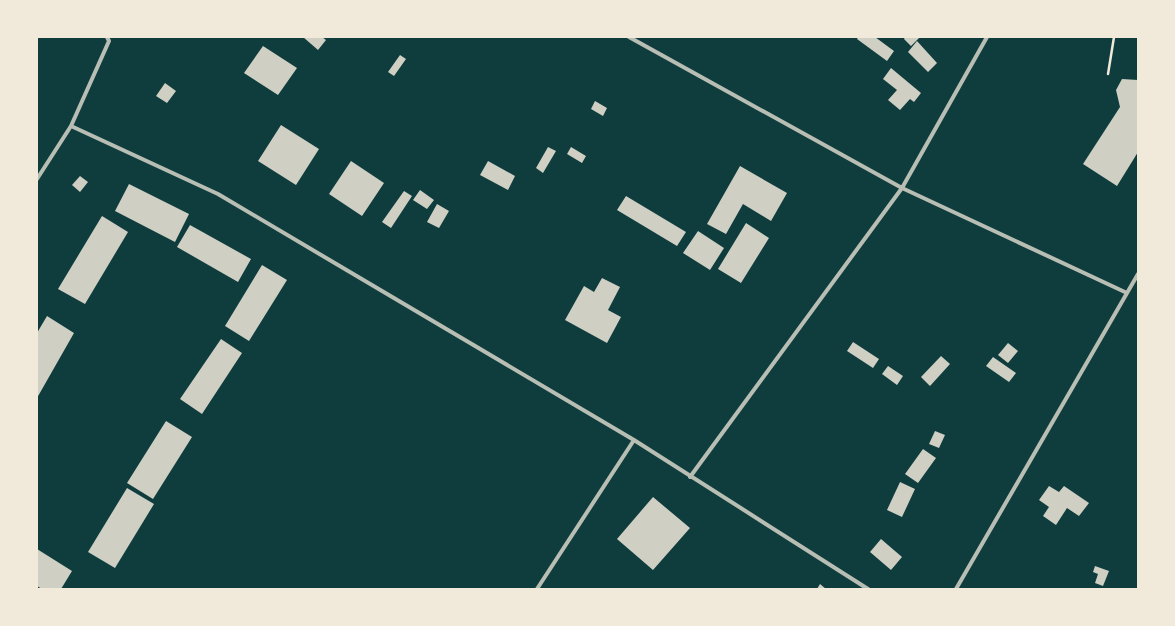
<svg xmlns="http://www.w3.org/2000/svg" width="1175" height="626" viewBox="0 0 1175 626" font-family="Rubik,sans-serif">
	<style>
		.building { fill: #cfcfc3 }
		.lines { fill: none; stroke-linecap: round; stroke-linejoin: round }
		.path { stroke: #f1e9da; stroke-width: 2.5 }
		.minor { stroke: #b8beb3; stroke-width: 4 }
	</style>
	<rect width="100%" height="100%" fill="#0f3d3e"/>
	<!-- building -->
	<path class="building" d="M 303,37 L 322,37 L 326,40 L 318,50 Z
		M 858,37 L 875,37 L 894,51 L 887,61 L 857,39 Z
		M 905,37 L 920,37 L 911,46 L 904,39 Z
		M 917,41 L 937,63 L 928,72 L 908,52 Z
		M 263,46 L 297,68 L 278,95 L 244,73 Z
		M 400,55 L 406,59 L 394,76 L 388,72 Z
		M 891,68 L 921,93 L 914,102 L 910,99 L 900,110 L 888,100 L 897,90 L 883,79 Z
		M 1122,79 L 1138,80 L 1138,152 L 1117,186 L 1083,164 L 1120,107 L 1116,90 Z
		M 165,83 L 176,91 L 167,103 L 156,96 Z
		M 595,101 L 607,108 L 603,116 L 591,109 Z
		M 281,125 L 319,149 L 296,185 L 258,161 Z
		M 548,147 L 556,151 L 543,173 L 536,168 Z
		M 571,147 L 586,156 L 582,163 L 567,154 Z
		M 351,161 L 384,183 L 362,216 L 329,194 Z
		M 488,161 L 515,176 L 508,190 L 480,175 Z
		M 740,166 L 787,193 L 771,221 L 743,204 L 726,234 L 707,224 Z
		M 80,176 L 88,182 L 80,192 L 72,185 Z
		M 129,184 L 189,214 L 175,242 L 115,211 Z
		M 420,190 L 434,200 L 427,209 L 413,200 Z
		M 404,191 L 412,196 L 391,228 L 382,222 Z
		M 626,196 L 686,232 L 677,246 L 617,210 Z
		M 437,204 L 449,211 L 439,228 L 427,222 Z
		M 102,216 L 128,232 L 85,304 L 58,289 Z
		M 746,223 L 769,238 L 741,283 L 718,269 Z
		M 190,225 L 251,259 L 238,282 L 177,247 Z
		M 698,231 L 724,248 L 710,270 L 683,253 Z
		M 262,265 L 287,280 L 249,341 L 225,326 Z
		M 602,278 L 620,287 L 608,310 L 621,317 L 607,343 L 565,320 L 584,286 L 594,292 Z
		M 47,316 L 74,333 L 37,398 L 37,333 Z
		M 221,339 L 242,353 L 202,414 L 180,399 Z
		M 853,342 L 879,359 L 873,368 L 847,351 Z
		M 1008,343 L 1018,351 L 1008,363 L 998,355 Z
		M 941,356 L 950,364 L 930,386 L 921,377 Z
		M 993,357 L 1016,373 L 1009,382 L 986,366 Z
		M 888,366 L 903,376 L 897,385 L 882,374 Z
		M 166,421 L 192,437 L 153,499 L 127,483 Z
		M 935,431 L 945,435 L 939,448 L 929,444 Z
		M 923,449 L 936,458 L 918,483 L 905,474 Z
		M 900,482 L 915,489 L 902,517 L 887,510 Z
		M 1049,486 L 1059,492 L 1064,486 L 1089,503 L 1079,516 L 1067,508 L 1056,525 L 1043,516 L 1049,507 L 1039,500 Z
		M 127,488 L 154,504 L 115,568 L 88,552 Z
		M 653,497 L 690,528 L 653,570 L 617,539 Z
		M 881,539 L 902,557 L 891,570 L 870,552 Z
		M 37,549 L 72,571 L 61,589 L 42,589 L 37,586 Z
		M 1095,566 L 1109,571 L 1103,586 L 1095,583 L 1098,574 L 1093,572 Z
		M 820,584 L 826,589 L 817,589 Z"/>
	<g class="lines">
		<!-- path -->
		<path class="path" d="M 1108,74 L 1114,37"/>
		<!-- minor -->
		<path class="minor" d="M 629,37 L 902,188 L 1127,293
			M 71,126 L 218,194 L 634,440 L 868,589
			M 37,179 L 71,126 L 109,41 L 107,37
			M 690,477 L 902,188 L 987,37
			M 537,589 L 634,440
			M 956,589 L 1138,274"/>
	</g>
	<!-- border -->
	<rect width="1175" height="626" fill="none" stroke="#f1e9da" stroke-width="76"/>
</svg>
